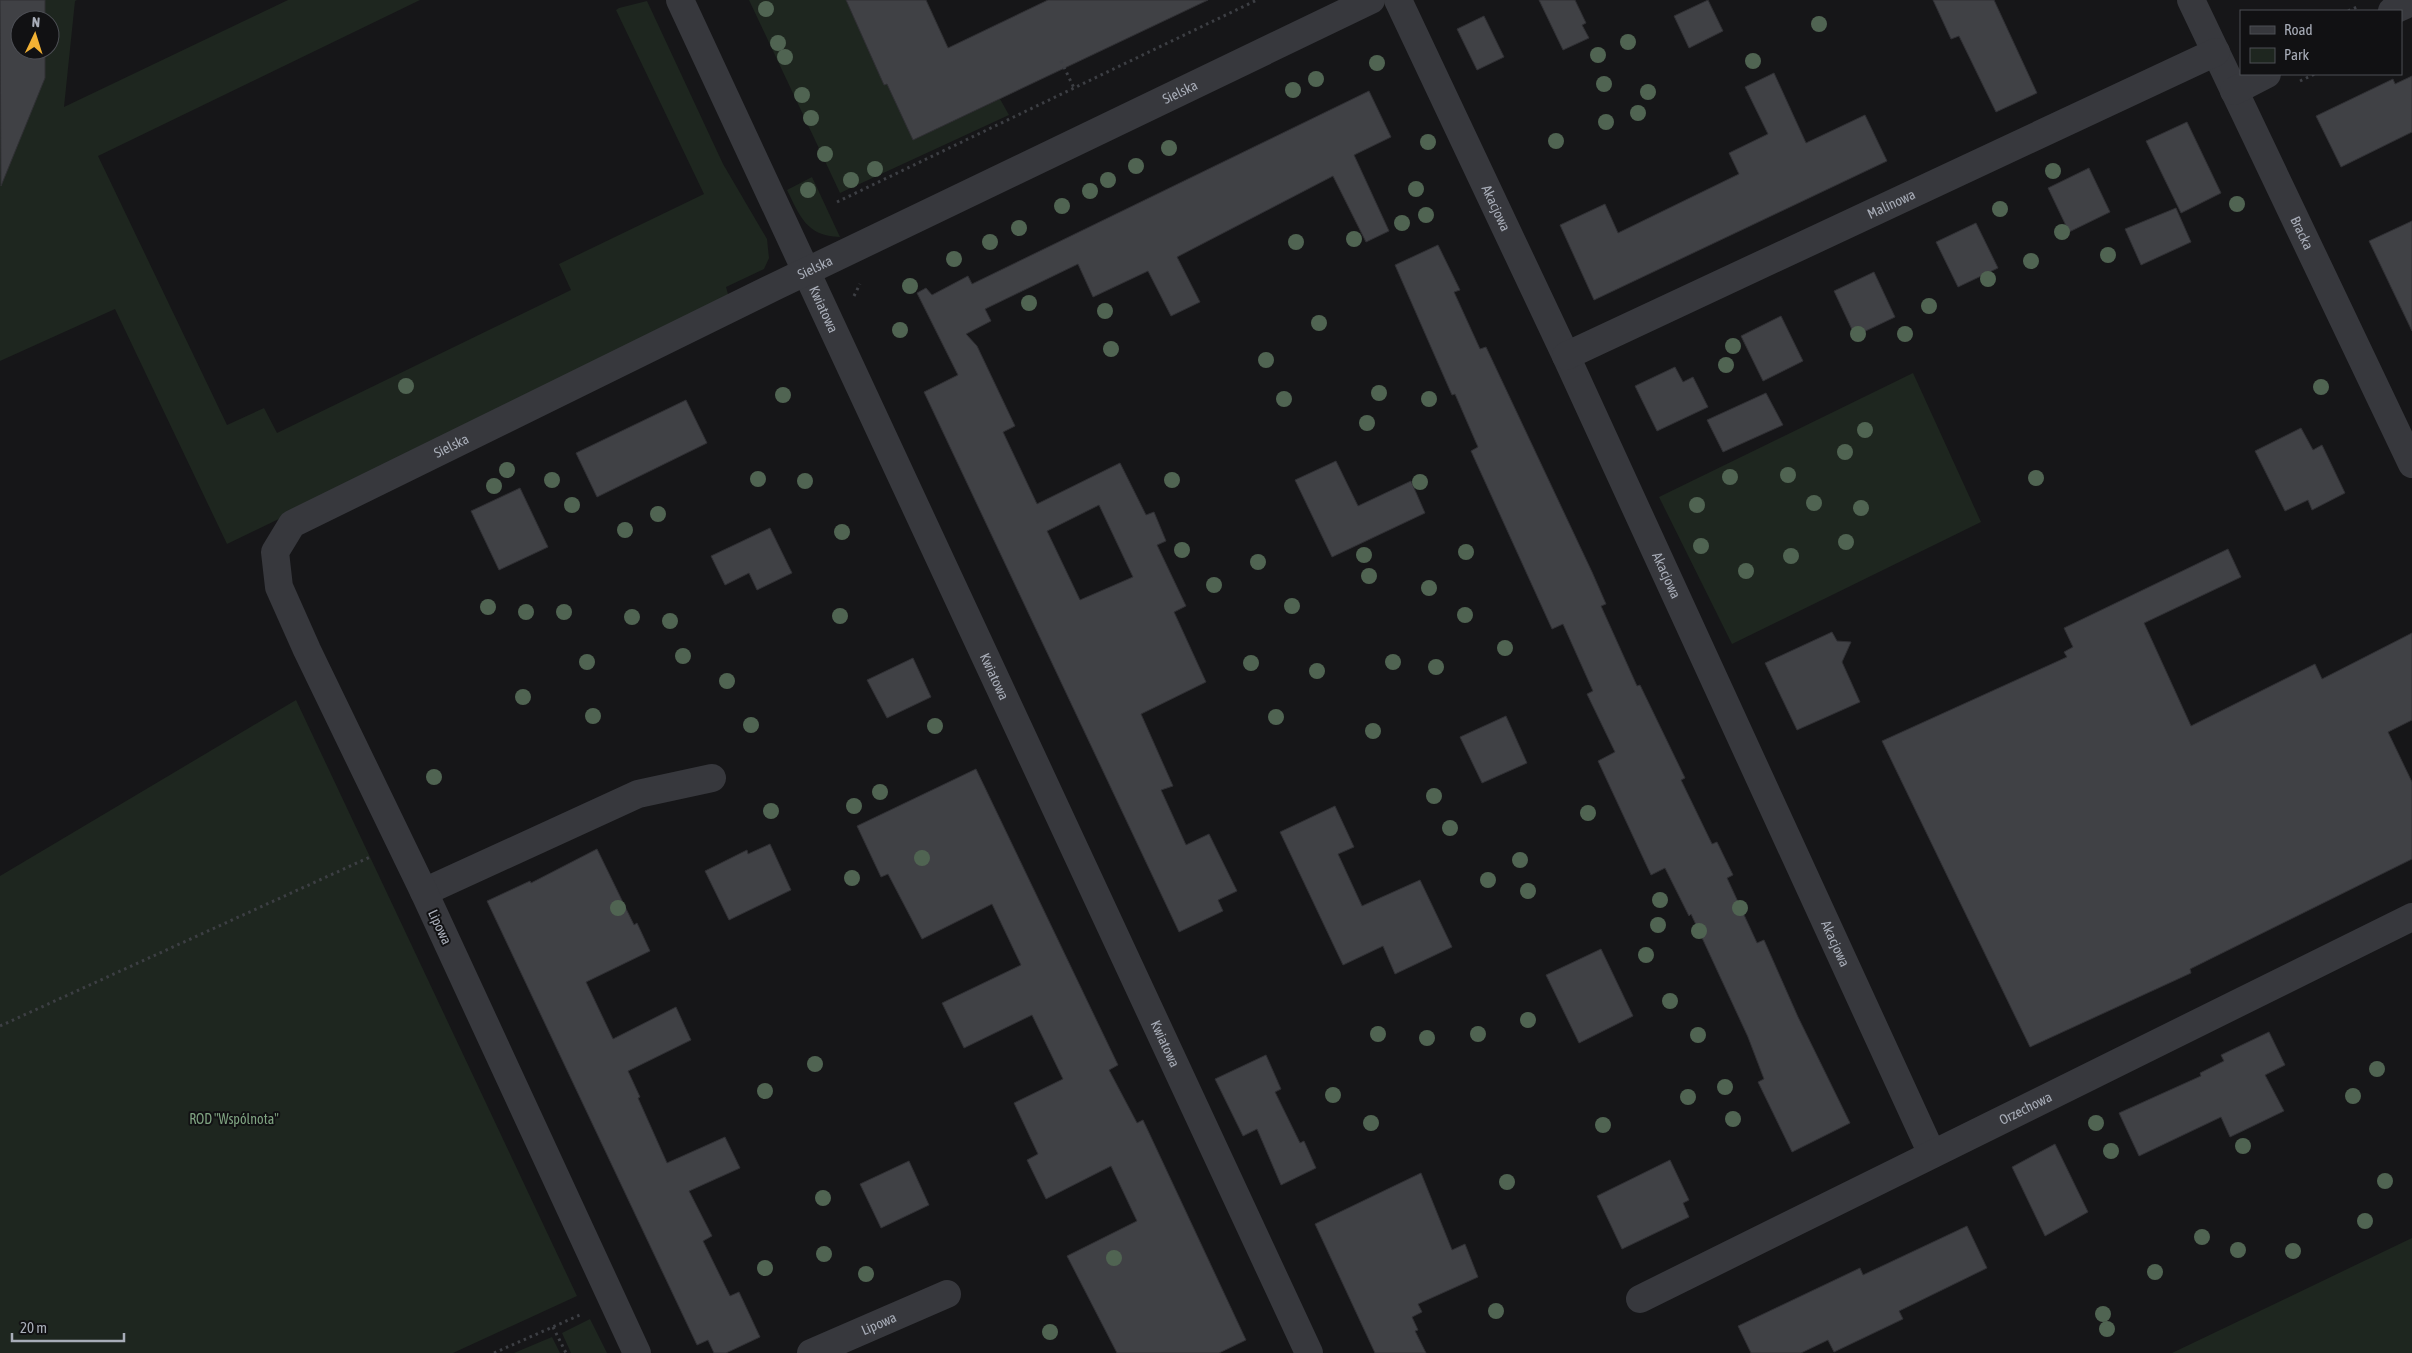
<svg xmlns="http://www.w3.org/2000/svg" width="2412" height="1353" viewBox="0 0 2412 1353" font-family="'Asap Condensed',sans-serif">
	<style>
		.green { fill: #1e261f; fill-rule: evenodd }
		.building { fill: #404145; stroke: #303034; fill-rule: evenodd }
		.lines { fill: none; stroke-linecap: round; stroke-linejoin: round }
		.path { stroke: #3d3f44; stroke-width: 3; stroke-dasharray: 2.5 4; stroke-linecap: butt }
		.street { stroke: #37383d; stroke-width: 28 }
		.tree { fill: #506452 }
		.labels { text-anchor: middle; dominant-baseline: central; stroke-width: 4; stroke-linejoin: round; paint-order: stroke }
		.street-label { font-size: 14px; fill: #a8adb8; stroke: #111113 }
		.park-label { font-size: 14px; fill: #7fa381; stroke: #111113 }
	</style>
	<rect width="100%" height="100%" fill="#161618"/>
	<!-- green -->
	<path class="green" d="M 0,0 L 77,0 L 75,1 L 64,107 L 288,0 L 420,0 L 98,156 L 227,425 L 264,408 L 277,433 L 571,290 L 559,264 L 704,194 L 616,10 L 619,8 L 647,1 L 723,164 L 767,239 L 769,258 L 764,269 L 726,287 L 730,301 L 227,544 L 115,309 L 0,361 ZM 20,20 L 50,20 L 50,50 L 20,50 Z
		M 749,0 L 846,0 L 884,85 L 887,84 L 913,140 L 1000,99 L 1009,115 L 840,193 Z
		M 812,177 L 840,237 C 806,236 800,216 787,190 Z
		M 1913,373 L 1981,522 L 1732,644 L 1659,497 Z
		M 296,700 L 577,1296 L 453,1353 L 0,1353 L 0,876 Z
		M 2412,1238 L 2412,1353 L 2172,1353 Z
		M 590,1319 L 607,1353 L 571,1353 L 562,1333 Z
		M 552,1337 L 560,1353 L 514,1353 Z"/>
	<!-- building -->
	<path class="building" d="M 0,0 L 45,0 L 45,20 L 20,20 L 20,50 L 45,50 L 45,78 L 1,186 Z
		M 846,0 L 926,0 L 948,48 L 1048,0 L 1208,0 L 913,140 L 887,84 L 884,85 Z
		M 1539,0 L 1575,0 L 1586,23 L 1582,25 L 1589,38 L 1563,50 Z
		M 1708,0 L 1723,31 L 1689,48 L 1674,16 Z
		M 1933,0 L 1994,0 L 2037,93 L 1996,112 L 1959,36 L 1951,39 Z
		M 1484,16 L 1504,57 L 1477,70 L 1457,29 Z
		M 1774,73 L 1806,143 L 1865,115 L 1887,161 L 1594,300 L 1560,225 L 1605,204 L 1618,233 L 1739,174 L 1729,153 L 1768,134 L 1745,87 Z
		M 2412,76 L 2412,132 L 2341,167 L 2316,116 L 2393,79 L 2395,84 Z
		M 1369,91 L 1391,137 L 1354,155 L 1389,231 L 1366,242 L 1333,176 L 1177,257 L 1200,302 L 1171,316 L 1148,271 L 1093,297 L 1078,264 L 985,309 L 991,321 L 966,334 L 977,346 L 1015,426 L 1003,432 L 1037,504 L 1120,463 L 1146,515 L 1154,512 L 1166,541 L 1157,545 L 1186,606 L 1174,612 L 1206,682 L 1141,714 L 1173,786 L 1161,790 L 1186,845 L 1209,834 L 1237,891 L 1218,900 L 1223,911 L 1179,932 L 924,392 L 958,375 L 917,293 L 926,288 L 932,295 L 968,276 L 972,284 ZM 1099,505 L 1133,577 L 1080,600 L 1047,531 Z
		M 2187,122 L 2221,193 L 2181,213 L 2146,141 Z
		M 2089,168 L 2110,212 L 2069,232 L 2048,188 Z
		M 2176,208 L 2191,242 L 2141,265 L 2125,229 Z
		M 2412,221 L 2412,331 L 2369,241 Z
		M 1976,223 L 1998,268 L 1958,287 L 1936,242 Z
		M 1438,245 L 1460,290 L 1454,292 L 1480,349 L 1486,347 L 1592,572 L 1606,604 L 1601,606 L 1637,686 L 1640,685 L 1685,778 L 1681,780 L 1712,844 L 1717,842 L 1733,875 L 1727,878 L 1757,943 L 1764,940 L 1798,1017 L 1850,1123 L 1792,1152 L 1758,1082 L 1764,1079 L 1748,1037 L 1691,914 L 1689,916 L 1665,868 L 1651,875 L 1598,761 L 1615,752 L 1587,694 L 1593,691 L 1563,624 L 1552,629 L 1471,451 L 1478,447 L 1455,394 L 1452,395 L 1395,265 Z
		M 1874,272 L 1895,317 L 1855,336 L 1834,291 Z
		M 1781,316 L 1803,361 L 1763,381 L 1741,336 Z
		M 1675,367 L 1683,382 L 1693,377 L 1708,407 L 1657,431 L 1635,386 Z
		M 1766,393 L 1783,425 L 1723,452 L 1707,420 Z
		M 686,400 L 707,443 L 597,497 L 576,453 Z
		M 2301,428 L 2313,450 L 2322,445 L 2345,493 L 2312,510 L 2308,500 L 2285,511 L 2255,451 Z
		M 1336,461 L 1358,506 L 1411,481 L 1425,513 L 1332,557 L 1295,480 Z
		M 520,488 L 548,547 L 499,570 L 471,511 Z
		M 770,528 L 792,573 L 757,590 L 749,573 L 725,585 L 711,556 Z
		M 2228,549 L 2241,577 L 2144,623 L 2191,726 L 2315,664 L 2322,679 L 2412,633 L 2412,720 L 2388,732 L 2412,782 L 2412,859 L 2190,969 L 2191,973 L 2030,1047 L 1882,741 L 2067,657 L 2064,652 L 2073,647 L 2064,628 Z
		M 1832,632 L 1837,641 L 1851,642 L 1842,662 L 1860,702 L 1797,730 L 1765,663 Z
		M 913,658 L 931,697 L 887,718 L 867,680 Z
		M 1506,716 L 1527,763 L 1482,783 L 1460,737 Z
		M 976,769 L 1118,1065 L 1109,1070 L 1137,1123 L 1143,1120 L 1246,1340 L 1219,1353 L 1117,1353 L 1067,1256 L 1137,1221 L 1111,1166 L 1046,1199 L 1027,1160 L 1038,1154 L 1014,1103 L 1063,1079 L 1032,1015 L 964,1048 L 942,1003 L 1021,965 L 992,904 L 922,939 L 888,874 L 881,877 L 857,826 Z
		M 1335,806 L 1354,847 L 1338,854 L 1362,906 L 1420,880 L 1452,947 L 1395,974 L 1383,946 L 1343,965 L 1280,832 Z
		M 770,844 L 791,890 L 729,920 L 705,871 L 747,850 L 748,854 Z
		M 597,849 L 634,925 L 637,923 L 650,951 L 586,982 L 613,1039 L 676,1007 L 691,1040 L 628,1071 L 640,1097 L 638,1098 L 667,1163 L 725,1137 L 740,1168 L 689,1191 L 712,1236 L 703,1241 L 730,1296 L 739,1292 L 760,1337 L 726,1353 L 714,1353 L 708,1340 L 697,1345 L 487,901 L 530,881 L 531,883 Z
		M 1601,949 L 1633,1016 L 1579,1043 L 1546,975 Z
		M 2269,1032 L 2285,1065 L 2265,1075 L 2284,1111 L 2230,1137 L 2221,1117 L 2139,1156 L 2119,1113 L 2201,1076 L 2200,1073 L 2224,1061 L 2221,1055 Z
		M 1266,1055 L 1281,1089 L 1275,1092 L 1300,1143 L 1304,1141 L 1316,1168 L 1281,1185 L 1257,1129 L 1243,1136 L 1215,1079 Z
		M 2055,1144 L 2088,1212 L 2045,1236 L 2012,1167 Z
		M 1670,1160 L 1689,1200 L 1683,1203 L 1689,1217 L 1622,1249 L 1597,1196 Z
		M 909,1161 L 929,1205 L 881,1228 L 860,1184 Z
		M 1421,1173 L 1452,1250 L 1465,1244 L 1478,1277 L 1418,1304 L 1422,1312 L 1412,1317 L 1418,1330 L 1415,1331 L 1426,1353 L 1375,1353 L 1315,1224 Z
		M 1967,1226 L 1987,1268 L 1899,1311 L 1903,1319 L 1834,1352 L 1828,1340 L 1801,1353 L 1751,1353 L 1738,1326 L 1860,1268 L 1863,1275 Z"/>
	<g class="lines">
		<!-- path -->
		<path class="path" d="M 2348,11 L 2359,6
			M 1061,61 L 1074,88
			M 2300,81 L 2315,74
			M 837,202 L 1257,0
			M 854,296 L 860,284
			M 0,1026 L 370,857
			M 553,1327 L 566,1353
			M 494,1353 L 582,1314"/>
		<!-- street -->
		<g class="street">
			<path id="s1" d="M 680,0 L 1309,1353"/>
			<path id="s2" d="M 1398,0 L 1566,356 L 1932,1154"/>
			<path id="s3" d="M 2191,0 L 2412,464"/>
			<path d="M 2392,11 L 2412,2"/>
			<path d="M 2234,91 L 2267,74"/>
			<path id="s4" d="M 1566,356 L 2216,52"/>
			<path d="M 424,892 L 638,794 L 712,778"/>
			<path id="s5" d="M 1640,1299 L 2412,917"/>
			<path id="s6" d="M 637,1353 L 424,892 L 307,650 L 279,587 L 275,552 L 292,524 L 774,287 L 1371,0"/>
			<path id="s7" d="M 811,1353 L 947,1294"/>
		</g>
	</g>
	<!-- trees -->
	<g class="tree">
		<circle cx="766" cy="9" r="8"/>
		<circle cx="1819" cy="24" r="8"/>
		<circle cx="1628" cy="42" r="8"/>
		<circle cx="778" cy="43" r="8"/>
		<circle cx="1598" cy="55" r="8"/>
		<circle cx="785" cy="57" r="8"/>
		<circle cx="1753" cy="61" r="8"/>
		<circle cx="1377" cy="63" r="8"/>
		<circle cx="1316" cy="79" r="8"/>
		<circle cx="1604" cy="84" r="8"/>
		<circle cx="1293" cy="90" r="8"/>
		<circle cx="1648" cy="92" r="8"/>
		<circle cx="802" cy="95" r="8"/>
		<circle cx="1638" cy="113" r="8"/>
		<circle cx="811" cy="118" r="8"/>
		<circle cx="1606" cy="122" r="8"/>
		<circle cx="1556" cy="141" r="8"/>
		<circle cx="1428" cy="142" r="8"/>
		<circle cx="1169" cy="148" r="8"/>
		<circle cx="825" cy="154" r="8"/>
		<circle cx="1136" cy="166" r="8"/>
		<circle cx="875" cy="169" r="8"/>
		<circle cx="2053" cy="171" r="8"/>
		<circle cx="851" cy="180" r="8"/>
		<circle cx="1108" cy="180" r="8"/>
		<circle cx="1416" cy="189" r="8"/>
		<circle cx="808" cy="190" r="8"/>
		<circle cx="1090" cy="191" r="8"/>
		<circle cx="2237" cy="204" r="8"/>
		<circle cx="1062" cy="206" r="8"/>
		<circle cx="2000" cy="209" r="8"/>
		<circle cx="1426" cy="215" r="8"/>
		<circle cx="1402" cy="223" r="8"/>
		<circle cx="1019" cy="228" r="8"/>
		<circle cx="2062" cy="232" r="8"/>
		<circle cx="1354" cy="239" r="8"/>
		<circle cx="990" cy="242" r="8"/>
		<circle cx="1296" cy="242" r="8"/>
		<circle cx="2108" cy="255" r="8"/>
		<circle cx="954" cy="259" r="8"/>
		<circle cx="2031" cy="261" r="8"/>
		<circle cx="1988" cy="279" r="8"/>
		<circle cx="910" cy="286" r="8"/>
		<circle cx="1029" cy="303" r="8"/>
		<circle cx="1929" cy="306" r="8"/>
		<circle cx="1105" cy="311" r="8"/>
		<circle cx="1319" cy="323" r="8"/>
		<circle cx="900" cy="330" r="8"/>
		<circle cx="1858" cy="334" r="8"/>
		<circle cx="1905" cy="334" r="8"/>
		<circle cx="1733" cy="346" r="8"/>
		<circle cx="1111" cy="349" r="8"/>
		<circle cx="1266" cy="360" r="8"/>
		<circle cx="1726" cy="365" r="8"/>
		<circle cx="406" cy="386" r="8"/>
		<circle cx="2321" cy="387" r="8"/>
		<circle cx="1379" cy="393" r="8"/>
		<circle cx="783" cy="395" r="8"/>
		<circle cx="1284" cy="399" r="8"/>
		<circle cx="1429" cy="399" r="8"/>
		<circle cx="1367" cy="423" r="8"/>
		<circle cx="1865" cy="430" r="8"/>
		<circle cx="1845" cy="452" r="8"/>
		<circle cx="507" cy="470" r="8"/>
		<circle cx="1788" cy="475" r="8"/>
		<circle cx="1730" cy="477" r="8"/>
		<circle cx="2036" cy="478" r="8"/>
		<circle cx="758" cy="479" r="8"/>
		<circle cx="552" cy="480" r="8"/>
		<circle cx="1172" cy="480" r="8"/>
		<circle cx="805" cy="481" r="8"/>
		<circle cx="1420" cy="482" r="8"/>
		<circle cx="494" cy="486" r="8"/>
		<circle cx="1814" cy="503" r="8"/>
		<circle cx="572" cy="505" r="8"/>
		<circle cx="1697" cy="505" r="8"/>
		<circle cx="1861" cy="508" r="8"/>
		<circle cx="658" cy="514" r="8"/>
		<circle cx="625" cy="530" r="8"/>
		<circle cx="842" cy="532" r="8"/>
		<circle cx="1846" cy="542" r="8"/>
		<circle cx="1701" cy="546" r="8"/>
		<circle cx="1182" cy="550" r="8"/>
		<circle cx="1466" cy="552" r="8"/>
		<circle cx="1364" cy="555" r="8"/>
		<circle cx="1791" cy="556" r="8"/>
		<circle cx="1258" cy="562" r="8"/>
		<circle cx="1746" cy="571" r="8"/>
		<circle cx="1369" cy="576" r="8"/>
		<circle cx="1214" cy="585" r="8"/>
		<circle cx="1429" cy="588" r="8"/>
		<circle cx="1292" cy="606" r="8"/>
		<circle cx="488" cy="607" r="8"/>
		<circle cx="526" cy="612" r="8"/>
		<circle cx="564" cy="612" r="8"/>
		<circle cx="1465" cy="615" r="8"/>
		<circle cx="840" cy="616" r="8"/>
		<circle cx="632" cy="617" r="8"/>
		<circle cx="670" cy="621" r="8"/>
		<circle cx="1505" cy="648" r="8"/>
		<circle cx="683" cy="656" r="8"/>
		<circle cx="587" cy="662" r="8"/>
		<circle cx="1393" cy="662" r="8"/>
		<circle cx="1251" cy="663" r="8"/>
		<circle cx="1436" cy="667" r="8"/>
		<circle cx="1317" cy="671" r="8"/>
		<circle cx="727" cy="681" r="8"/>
		<circle cx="523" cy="697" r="8"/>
		<circle cx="593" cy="716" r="8"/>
		<circle cx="1276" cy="717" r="8"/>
		<circle cx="751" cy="725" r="8"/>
		<circle cx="935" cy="726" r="8"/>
		<circle cx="1373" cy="731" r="8"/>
		<circle cx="434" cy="777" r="8"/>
		<circle cx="880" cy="792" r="8"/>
		<circle cx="1434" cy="796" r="8"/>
		<circle cx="854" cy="806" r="8"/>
		<circle cx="771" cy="811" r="8"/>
		<circle cx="1588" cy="813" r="8"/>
		<circle cx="1450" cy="828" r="8"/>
		<circle cx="922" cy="858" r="8"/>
		<circle cx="1520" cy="860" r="8"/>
		<circle cx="852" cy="878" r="8"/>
		<circle cx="1488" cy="880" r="8"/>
		<circle cx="1528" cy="891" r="8"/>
		<circle cx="1660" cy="900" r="8"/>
		<circle cx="618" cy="908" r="8"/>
		<circle cx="1740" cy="908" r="8"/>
		<circle cx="1658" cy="925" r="8"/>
		<circle cx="1699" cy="931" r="8"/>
		<circle cx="1646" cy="955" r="8"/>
		<circle cx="1670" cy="1001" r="8"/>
		<circle cx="1528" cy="1020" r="8"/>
		<circle cx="1378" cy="1034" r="8"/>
		<circle cx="1478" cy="1034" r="8"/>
		<circle cx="1698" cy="1035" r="8"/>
		<circle cx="1427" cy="1038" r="8"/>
		<circle cx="815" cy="1064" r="8"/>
		<circle cx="2377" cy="1069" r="8"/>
		<circle cx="1725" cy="1087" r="8"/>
		<circle cx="765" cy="1091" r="8"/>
		<circle cx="1333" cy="1095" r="8"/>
		<circle cx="2353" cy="1096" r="8"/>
		<circle cx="1688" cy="1097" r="8"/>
		<circle cx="1733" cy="1119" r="8"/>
		<circle cx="1371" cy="1123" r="8"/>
		<circle cx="2096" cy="1123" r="8"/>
		<circle cx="1603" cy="1125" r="8"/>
		<circle cx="2243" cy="1146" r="8"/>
		<circle cx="2111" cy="1151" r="8"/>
		<circle cx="2385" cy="1181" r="8"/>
		<circle cx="1507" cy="1182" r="8"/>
		<circle cx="823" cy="1198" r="8"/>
		<circle cx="2365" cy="1221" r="8"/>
		<circle cx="2202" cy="1237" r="8"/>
		<circle cx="2238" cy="1250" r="8"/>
		<circle cx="2293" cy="1251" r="8"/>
		<circle cx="824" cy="1254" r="8"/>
		<circle cx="1114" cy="1258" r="8"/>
		<circle cx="765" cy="1268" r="8"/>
		<circle cx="2155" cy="1272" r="8"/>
		<circle cx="866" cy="1274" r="8"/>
		<circle cx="1496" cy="1311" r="8"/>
		<circle cx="2103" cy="1314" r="8"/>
		<circle cx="2107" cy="1329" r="8"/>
		<circle cx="1050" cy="1332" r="8"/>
	</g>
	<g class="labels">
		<!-- street labels -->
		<g class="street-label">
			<text stroke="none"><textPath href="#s6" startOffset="1901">Sielska</textPath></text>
			<text stroke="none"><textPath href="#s4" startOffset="359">Malinowa</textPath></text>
			<text stroke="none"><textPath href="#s2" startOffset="230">Akacjowa</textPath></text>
			<text stroke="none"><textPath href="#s3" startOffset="258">Bracka</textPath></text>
			<text stroke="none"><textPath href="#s6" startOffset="1496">Sielska</textPath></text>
			<text stroke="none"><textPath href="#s1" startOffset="341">Kwiatowa</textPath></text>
			<text stroke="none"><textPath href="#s6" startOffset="1091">Sielska</textPath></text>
			<text stroke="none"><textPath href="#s2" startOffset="635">Akacjowa</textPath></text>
			<text stroke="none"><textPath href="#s1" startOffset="746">Kwiatowa</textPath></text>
			<text transform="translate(440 927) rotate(65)">Lipowa</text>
			<text stroke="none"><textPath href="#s2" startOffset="1040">Akacjowa</textPath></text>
			<text stroke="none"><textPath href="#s1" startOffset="1151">Kwiatowa</textPath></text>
			<text stroke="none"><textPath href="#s5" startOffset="430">Orzechowa</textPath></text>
			<text stroke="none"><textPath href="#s7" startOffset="74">Lipowa</textPath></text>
		</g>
		<!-- park labels -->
		<g class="park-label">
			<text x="234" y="1119">ROD "Wspólnota"</text>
		</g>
	</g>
	<!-- legend -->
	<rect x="2240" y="10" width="162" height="65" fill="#111113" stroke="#4d4f55"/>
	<rect x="2250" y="26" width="25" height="8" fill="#37383d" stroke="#4d4f55"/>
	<text x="2284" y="35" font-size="15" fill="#a8adb8">Road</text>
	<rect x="2250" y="48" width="25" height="15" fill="#1e261f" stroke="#4d4f55"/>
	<text x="2284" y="60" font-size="15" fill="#a8adb8">Park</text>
	<!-- north arrow -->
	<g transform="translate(35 35) rotate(4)"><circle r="24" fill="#111113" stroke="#4d4f55"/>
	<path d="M0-4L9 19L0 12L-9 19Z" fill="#f2b134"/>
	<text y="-8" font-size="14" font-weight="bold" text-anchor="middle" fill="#a8adb8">N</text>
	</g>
	<!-- scale -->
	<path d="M12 1333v8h112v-8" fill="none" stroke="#a8adb8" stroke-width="2.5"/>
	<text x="20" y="1333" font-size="15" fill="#a8adb8" stroke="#111113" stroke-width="4" paint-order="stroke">20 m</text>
</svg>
